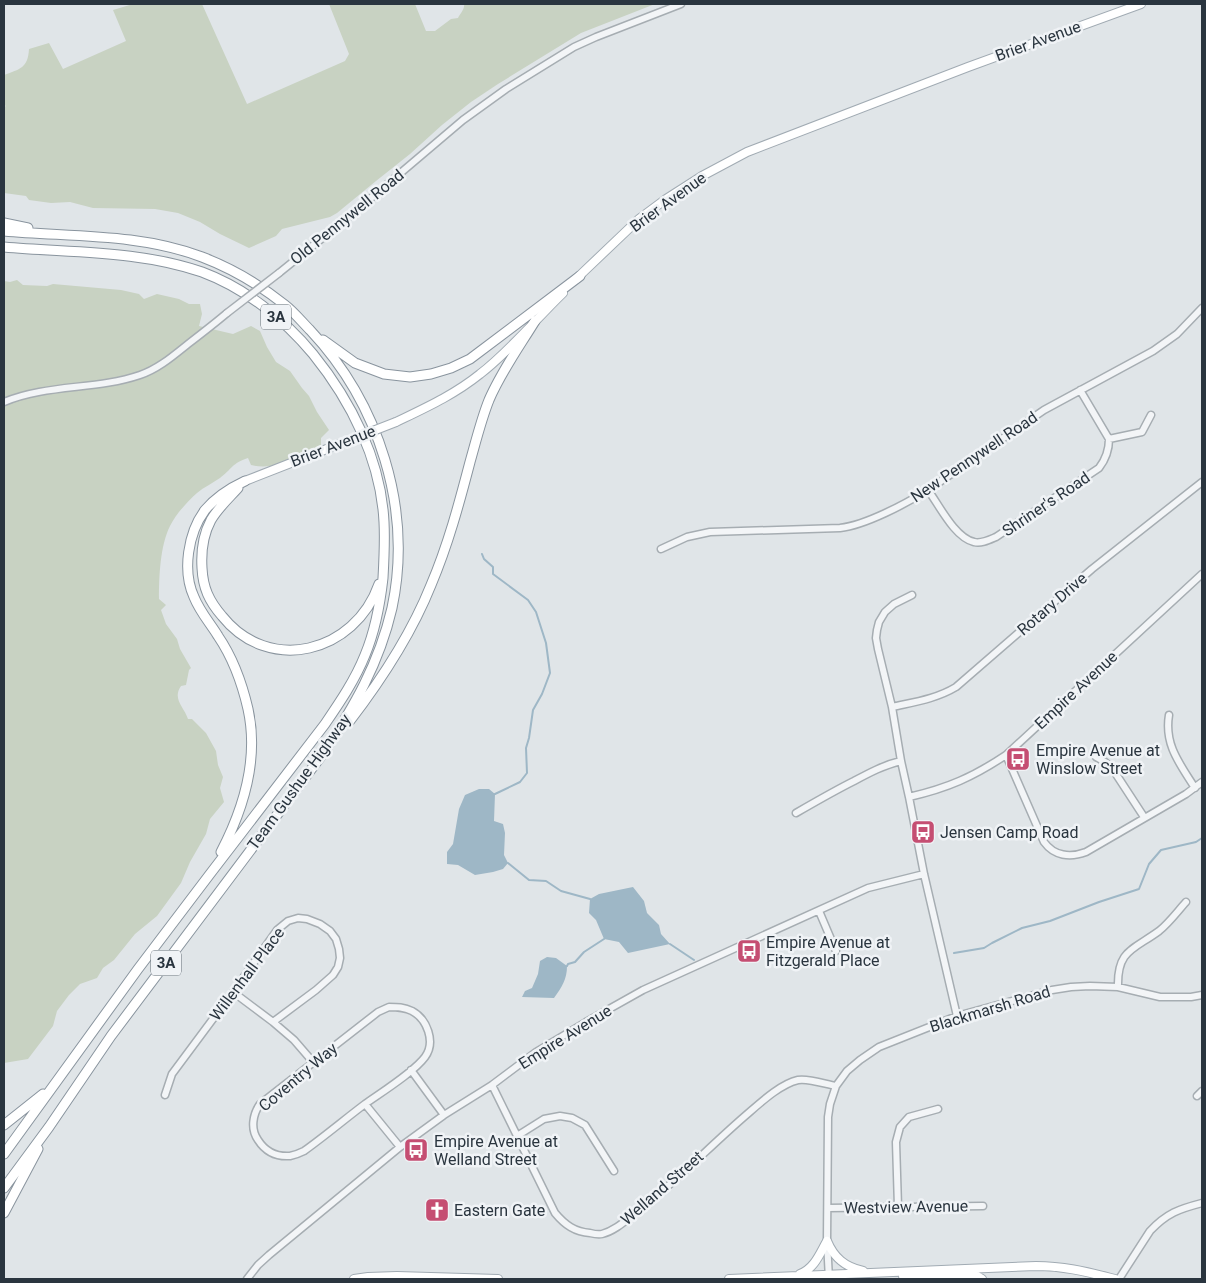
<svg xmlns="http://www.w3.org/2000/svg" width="1206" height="1283" viewBox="0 0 1206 1283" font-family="Roboto,sans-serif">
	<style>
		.green { fill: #c8d2c2 }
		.water { fill: #9eb7c6 }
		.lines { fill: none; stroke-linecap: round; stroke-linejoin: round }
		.stream { stroke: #9eb7c6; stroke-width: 2 }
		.minor-casing { stroke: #a6adb2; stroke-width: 9 }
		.major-casing { stroke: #a1abb3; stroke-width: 10 }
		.highway-casing { stroke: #89949e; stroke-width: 11 }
		.minor { stroke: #f3f5f7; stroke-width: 6 }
		.major { stroke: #fff; stroke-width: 8 }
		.highway { stroke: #fff; stroke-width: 9 }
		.minor-bridge-casing { stroke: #a6adb2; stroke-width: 9; stroke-linecap: butt }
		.major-bridge-casing { stroke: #a1abb3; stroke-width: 10; stroke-linecap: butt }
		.minor-bridge { stroke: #f3f5f7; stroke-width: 6 }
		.major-bridge { stroke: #fff; stroke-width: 8 }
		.labels { text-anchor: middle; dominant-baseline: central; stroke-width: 5; stroke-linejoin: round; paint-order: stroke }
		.shield { fill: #f0f3f6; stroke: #656e76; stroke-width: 1 }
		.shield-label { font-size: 15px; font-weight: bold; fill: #2a353f }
		.street-label { font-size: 16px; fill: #2a353f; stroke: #f0f3f6 }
		.poi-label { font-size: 16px; fill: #2a353f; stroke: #f0f3f6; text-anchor: start }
	</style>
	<rect width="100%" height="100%" fill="#e0e5e8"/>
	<!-- green -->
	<path class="green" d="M 133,4 L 202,4 L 247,104 L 345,61 L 349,54 L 329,4 L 415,4 L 426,31 L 435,31 L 451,19 L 458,18 C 460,14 465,9 464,4 L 655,4 L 581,33 L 498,84 L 471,102 L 442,125 L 410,154 L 376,181 L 337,213 L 330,217 L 282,229 L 276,236 L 249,248 L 220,234 L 200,222 L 178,213 L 155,209 L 93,208 L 70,202 L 51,203 L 29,200 L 26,196 L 4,193 L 4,107 L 6,106 L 4,105 L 4,75 C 20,69 28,68 29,49 L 49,43 L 63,69 L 126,41 L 113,10 Z
		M 17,280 L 23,285 L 47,286 L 53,284 L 121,290 L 139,294 L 144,299 L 157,294 L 179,299 L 189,304 L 200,304 L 202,314 L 199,326 L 233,334 L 251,326 L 260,331 L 267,347 L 276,362 L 290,371 L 302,388 L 309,396 L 317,412 L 329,430 L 321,438 L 321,445 C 300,457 275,471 251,465 L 248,458 C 232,463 232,469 220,478 C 213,483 204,487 197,493 C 187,502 176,514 170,526 C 160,546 159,577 159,599 L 166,605 L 161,610 L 166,624 L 177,639 L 180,649 L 191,668 L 189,670 L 186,685 L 181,686 C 172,699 184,707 188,719 L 192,719 L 206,733 L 216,751 L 218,765 L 223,777 L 220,788 L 224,802 L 210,819 L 206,834 L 190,862 L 181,883 L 157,916 L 135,934 L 114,960 L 103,968 L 97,978 L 80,984 L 69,995 L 57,1011 L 53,1026 L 28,1059 L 4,1063 L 4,281 L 10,282 Z"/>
	<!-- water -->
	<path class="water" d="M 479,789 L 489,789 L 495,794 L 494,821 L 503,824 L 505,833 L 504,855 L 508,863 L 503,869 L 493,872 L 475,875 L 458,865 L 447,864 L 447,852 L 453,844 L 459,809 L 465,795 Z
		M 633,887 L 644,901 L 647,913 L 659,925 L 661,934 L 670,944 L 628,953 L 619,942 L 604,939 L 596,920 L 589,913 L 590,899 L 599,894 Z
		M 547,957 L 556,958 L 567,966 C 567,979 562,987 554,998 L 522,997 L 525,991 L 532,988 L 538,974 L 540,961 Z"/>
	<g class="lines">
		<!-- stream -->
		<path class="stream" d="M 482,554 L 484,559 L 493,567 L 493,574 L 528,600 L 536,612 L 546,643 L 550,673 L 542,694 L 533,710 L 529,738 L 526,748 L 527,773 L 520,782 L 495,794
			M 508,863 L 529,880 L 546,881 L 561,891 L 590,899
			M 670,944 L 694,960
			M 954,953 L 984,948 L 992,943 L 1022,928 L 1050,921 L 1099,902 L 1139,889 L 1149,864 L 1161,850 L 1196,842 L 1202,838
			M 567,966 L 568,964 L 575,962 L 584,952 L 604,939"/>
		<defs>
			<path id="minor" d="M 279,273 L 351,215 L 463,120 L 506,89 L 574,47 L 596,37 L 681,4
				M 4,402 C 47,384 96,390 140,375 C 158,369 173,356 188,344 C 201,334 214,324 227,313
				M 1109,439 L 1142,432 L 1151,415
				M 928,490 C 939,505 955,538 974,542 C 981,544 989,540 996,537 L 1099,468 C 1106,459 1109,451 1109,439 L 1080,390
				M 661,549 L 687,537 L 710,532 L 840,528 C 866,525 905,504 928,490 L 1044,410 L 1153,351 L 1177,334 L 1202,308
				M 912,595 L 894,604 L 885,612 L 879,622 L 877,630 L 876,638 L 878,649 L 892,707 L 901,761 L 909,797 L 924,874 L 957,1016
				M 892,707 C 914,702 936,699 956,687 L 1092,569 L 1202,482
				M 1169,715 C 1164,745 1180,764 1195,788
				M 1006,755 L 1044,842 C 1054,856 1070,858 1086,852 L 1186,794 L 1202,782
				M 1096,757 L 1105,762 L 1112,768 L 1144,817
				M 909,797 C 948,788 973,777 1006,755 L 1202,574
				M 796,813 C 815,802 834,791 854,781 C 869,773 884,765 901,761
				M 819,911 L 836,951
				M 1118,987 C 1117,950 1133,950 1159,931 C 1169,923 1177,912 1186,902
				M 233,992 L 273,1022 L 294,1040 L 313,1062
				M 389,1007 C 397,1007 404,1007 412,1011 C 427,1019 436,1042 425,1057 C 414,1072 382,1092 365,1104 C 345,1119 325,1136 304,1151 C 300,1153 295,1155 290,1156 C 276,1157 265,1151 258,1140 C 250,1129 253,1114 260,1104 L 378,1012 Z
				M 411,1070 L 444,1115
				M 492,1085 L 555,1213 C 565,1225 575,1232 590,1233 C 594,1234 598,1235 602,1234 C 614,1231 624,1222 634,1214 C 673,1185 708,1148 745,1116 C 759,1104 780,1084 798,1080 C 808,1078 825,1084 836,1086
				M 165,1095 L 172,1074 L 233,992 L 277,930 L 288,921 L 298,918 L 307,919 L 320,924 L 330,931 L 336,939 L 339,949 L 340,958 L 338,967 L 333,975 L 316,990 L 273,1022
				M 1197,1096 L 1202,1091
				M 365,1104 L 400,1147
				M 517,1136 L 544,1119 L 560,1116 L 572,1118 L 585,1125 L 614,1171
				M 898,1207 L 896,1142 L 900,1127 L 909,1117 L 938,1109
				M 828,1208 L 983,1206
				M 247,1279 L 258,1265 L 269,1255 L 400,1147 L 444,1115 L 492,1085 L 536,1052 L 586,1022 L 643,990 L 868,888 L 924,874
				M 829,1279 L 827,1241 L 828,1117 L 830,1104 L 836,1086 L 847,1071 L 860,1060 L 879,1047 L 957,1016 L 1052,990 L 1071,987 L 1090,986 L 1118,987 L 1160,997 L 1191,997 L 1202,995
				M 1119,1279 L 1150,1231 C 1167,1213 1179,1209 1202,1203"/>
			<path id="major" d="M 576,279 L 639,219 L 666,199 L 702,176 L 747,152 L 968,67 L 1141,4
				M 396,422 C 425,408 454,395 480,374 C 510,351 535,320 563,293
				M 245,481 L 342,443
				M 827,1241 C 834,1258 845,1267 863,1271
				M 800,1274 C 815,1268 820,1253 827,1241
				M 903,1276 L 969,1274 L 977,1276 L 982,1279
				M 354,1279 L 368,1277 L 397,1276 L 498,1279
				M 729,1279 L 1036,1266 C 1065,1266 1087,1272 1115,1279"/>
			<path id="highway" d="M 4,223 L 28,228
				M 4,231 C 69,237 139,233 202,257 C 231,268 260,285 285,305 C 294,312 302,322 310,330 C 379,403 413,509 392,608 C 379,664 354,707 322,755 L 111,1036 L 49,1127 L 4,1188
				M 4,247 C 70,253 138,250 202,272 C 245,288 284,319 313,354 C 351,401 381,460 384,522 C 385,541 384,560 383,578 C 380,605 375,631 365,655 C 355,680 340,702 325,724 L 210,874 L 138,969 L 4,1154
				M 323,340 L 355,363 L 384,374 L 410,377 L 431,374 L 451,368 L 470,359 L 580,276
				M 238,488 C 228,499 218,508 211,520 C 203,535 201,552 202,568 C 203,588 209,601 222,616 C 269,675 355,653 379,584
				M 349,722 C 382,679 411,635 431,585 C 448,545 459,504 470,462 C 476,441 481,420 489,400 C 501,372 519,347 535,321
				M 221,852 C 244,808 259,759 248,709 C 242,683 233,658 218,636 C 210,623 200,612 194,597 C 182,571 188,533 205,510 C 216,497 230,488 245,481
				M 4,1125 L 43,1094
				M 4,1213 L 38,1149"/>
		</defs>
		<!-- minor casing -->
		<use href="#minor" class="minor-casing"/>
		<!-- major casing -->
		<use href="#major" class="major-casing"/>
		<!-- highway casing -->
		<use href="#highway" class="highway-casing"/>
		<!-- minor -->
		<use href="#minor" class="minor"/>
		<!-- major -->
		<use href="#major" class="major"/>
		<!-- highway -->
		<use href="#highway" class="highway"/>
		<defs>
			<path id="minor-bridge" d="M 227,313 L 279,273"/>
			<path id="major-bridge" d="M 342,443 L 396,422"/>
		</defs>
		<!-- minor-bridge casing -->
		<use href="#minor-bridge" class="minor-bridge-casing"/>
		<!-- major-bridge casing -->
		<use href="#major-bridge" class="major-bridge-casing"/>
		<!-- minor-bridge -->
		<use href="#minor-bridge" class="minor-bridge"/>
		<!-- major-bridge -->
		<use href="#major-bridge" class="major-bridge"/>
	</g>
	<!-- icons -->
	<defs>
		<symbol id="bus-square" viewBox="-11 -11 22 22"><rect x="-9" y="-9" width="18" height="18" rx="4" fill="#c54e72" stroke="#f0f3f6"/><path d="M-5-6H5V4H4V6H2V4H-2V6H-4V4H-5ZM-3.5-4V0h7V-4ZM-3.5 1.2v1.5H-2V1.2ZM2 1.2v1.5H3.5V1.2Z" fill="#fff"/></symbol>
		<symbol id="church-square" viewBox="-11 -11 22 22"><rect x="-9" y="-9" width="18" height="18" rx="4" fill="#c54e72" stroke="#f0f3f6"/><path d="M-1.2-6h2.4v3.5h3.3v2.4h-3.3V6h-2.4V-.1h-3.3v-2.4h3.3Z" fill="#fff"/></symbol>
	</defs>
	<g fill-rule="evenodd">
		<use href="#bus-square" x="1004" y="745" width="28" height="28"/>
		<use href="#bus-square" x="909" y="818" width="28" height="28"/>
		<use href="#bus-square" x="735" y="937" width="28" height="28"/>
		<use href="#bus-square" x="402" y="1136" width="28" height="28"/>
		<use href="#church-square" x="423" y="1196" width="28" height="28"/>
	</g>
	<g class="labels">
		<!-- shield labels -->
		<g class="shield">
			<rect x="261" y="304.5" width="30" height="25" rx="4"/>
			<rect x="151" y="950.5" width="30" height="25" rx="4"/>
		</g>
		<g class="shield-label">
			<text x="276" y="317">3A</text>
			<text x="166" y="963">3A</text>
		</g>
		<!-- street labels -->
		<g class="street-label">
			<text transform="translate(1038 41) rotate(-20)">Brier Avenue</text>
			<text transform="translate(668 202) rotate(-36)">Brier Avenue</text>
			<text transform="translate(347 217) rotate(-39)">Old Pennywell Road</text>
			<text transform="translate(333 446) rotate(-21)">Brier Avenue</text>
			<text transform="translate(974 457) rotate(-34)">New Pennywell Road</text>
			<text transform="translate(1046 504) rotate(-34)">Shriner's Road</text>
			<text transform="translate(1052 604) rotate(-41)">Rotary Drive</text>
			<text transform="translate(1076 690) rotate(-43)">Empire Avenue</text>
			<text transform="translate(299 782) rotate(-54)">Team Gushue Highway</text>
			<text transform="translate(247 974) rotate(-53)">Willenhall Place</text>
			<text transform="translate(990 1009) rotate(-17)">Blackmarsh Road</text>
			<text transform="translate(565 1037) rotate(-32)">Empire Avenue</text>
			<text transform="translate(298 1077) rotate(-40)">Coventry Way</text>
			<text transform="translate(662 1188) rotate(-41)">Welland Street</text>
			<text transform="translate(906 1207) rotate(-1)">Westview Avenue</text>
		</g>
		<!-- poi labels -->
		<g class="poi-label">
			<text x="1036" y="750">Empire Avenue at<tspan x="1036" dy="18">Winslow Street</tspan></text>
			<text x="940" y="832">Jensen Camp Road</text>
			<text x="766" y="942">Empire Avenue at<tspan x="766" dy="18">Fitzgerald Place</tspan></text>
			<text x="434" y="1141">Empire Avenue at<tspan x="434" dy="18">Welland Street</tspan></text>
			<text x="454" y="1210">Eastern Gate</text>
		</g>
	</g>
	<!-- border -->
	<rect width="1206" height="1283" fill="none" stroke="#2a353f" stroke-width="10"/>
</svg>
